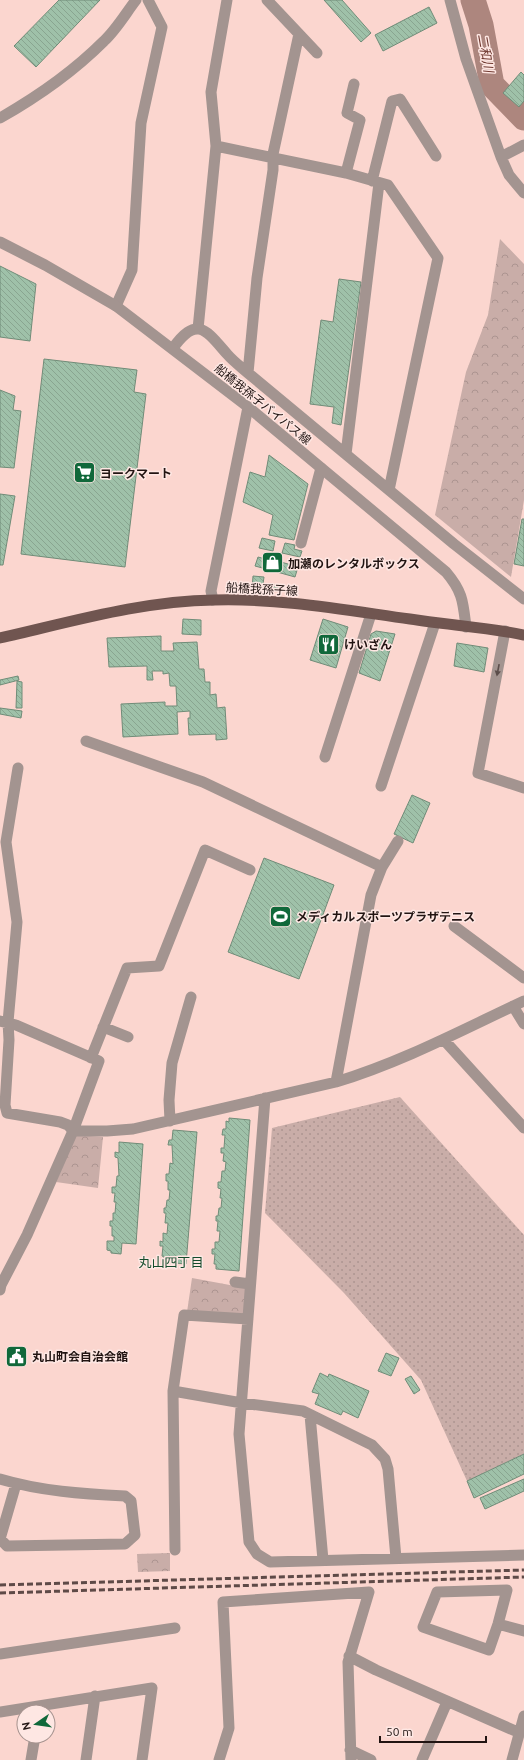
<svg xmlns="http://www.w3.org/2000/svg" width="524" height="1760" viewBox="0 0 524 1760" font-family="Ubuntu,'Noto Sans JP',sans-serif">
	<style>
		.grass { fill: url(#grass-dots) }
		.park { fill: url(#park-crowns) }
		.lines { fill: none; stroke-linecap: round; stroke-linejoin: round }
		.river { stroke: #ad867e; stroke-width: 25 }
		.building { fill: url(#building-back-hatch); stroke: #708c78 }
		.minor { stroke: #a39490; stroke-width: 11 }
		.tertiary { stroke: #a39490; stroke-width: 11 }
		.primary { stroke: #705550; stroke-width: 11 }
		.rail { stroke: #5e4a47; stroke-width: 3; stroke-dasharray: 6 3; stroke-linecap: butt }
		.oneway { fill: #5c4e4b }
		.labels { text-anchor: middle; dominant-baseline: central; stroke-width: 3; stroke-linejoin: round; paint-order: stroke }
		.street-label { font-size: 12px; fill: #211412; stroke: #fee7e3 }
		.poi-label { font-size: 12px; font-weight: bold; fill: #211412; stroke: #fee7e3; text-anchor: start }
		.water-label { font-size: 13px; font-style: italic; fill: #6d362d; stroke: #fee7e3 }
		.neighbourhood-label { font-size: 13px; fill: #144c2c; stroke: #fee7e3 }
	</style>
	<defs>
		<pattern id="grass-dots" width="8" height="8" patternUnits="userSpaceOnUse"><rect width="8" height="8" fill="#c9ada8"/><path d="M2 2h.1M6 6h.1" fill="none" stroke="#ac9490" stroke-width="1.8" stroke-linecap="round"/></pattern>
		<pattern id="park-crowns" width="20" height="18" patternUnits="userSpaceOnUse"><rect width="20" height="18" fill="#c9ada8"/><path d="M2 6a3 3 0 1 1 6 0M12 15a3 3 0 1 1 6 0" fill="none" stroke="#ac9490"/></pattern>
		<pattern id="building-back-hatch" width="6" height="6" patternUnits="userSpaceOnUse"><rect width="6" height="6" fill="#9fc1a9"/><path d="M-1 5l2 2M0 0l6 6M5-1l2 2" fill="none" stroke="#89a590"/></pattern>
	</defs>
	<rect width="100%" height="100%" fill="#fbd6cf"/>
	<!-- grass -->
	<path class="grass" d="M 400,1097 L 524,1235 L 524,1454 L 467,1481 L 421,1380 L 344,1293 L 265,1213 L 272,1128 Z"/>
	<!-- park -->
	<path class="park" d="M 500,239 L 524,264 L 524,500 L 511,577 L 435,515 L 466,372 L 488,315 Z
		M 76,1135 L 103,1137 L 98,1188 L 56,1182 Z
		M 192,1278 L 246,1288 L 244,1315 L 187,1312 Z
		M 170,1553 L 170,1571 L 138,1572 L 137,1554 Z"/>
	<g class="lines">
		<!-- river -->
		<path class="river" d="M 473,0 L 481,25 L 492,85 L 524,118"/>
	</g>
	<!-- building -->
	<path class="building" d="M 59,0 L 100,0 L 36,67 L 14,46 Z
		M 324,0 L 342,0 L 371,33 L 361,42 Z
		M 429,7 L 437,23 L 383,51 L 375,35 Z
		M 521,72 L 524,75 L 524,101 L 519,107 L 503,93 Z
		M 0,266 L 36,284 L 30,341 L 0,337 Z
		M 339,279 L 361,282 L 341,425 L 332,423 L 334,407 L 310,404 L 321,320 L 333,322 Z
		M 44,359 L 137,370 L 134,392 L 146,394 L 125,567 L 21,554 Z
		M 0,390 L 15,396 L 13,410 L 21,411 L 14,468 L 0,467 Z
		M 269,455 L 308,484 L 294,540 L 269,535 L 273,515 L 243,502 L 250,472 L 265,477 Z
		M 0,494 L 15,496 L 3,565 L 0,565 Z
		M 522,519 L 524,519 L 524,566 L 514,564 Z
		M 262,538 L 275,541 L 273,551 L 259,548 Z
		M 285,543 L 295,545 L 294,549 L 302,551 L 300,557 L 282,553 Z
		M 258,557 L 269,560 L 266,569 L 255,566 Z
		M 281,562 L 298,567 L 295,577 L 277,572 Z
		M 253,576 L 264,577 L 263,584 L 279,585 L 278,591 L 252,589 Z
		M 183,619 L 201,620 L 201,635 L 182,634 Z
		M 323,619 L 348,627 L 336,668 L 310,660 Z
		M 376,631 L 395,634 L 380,681 L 359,673 L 371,634 Z
		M 161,636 L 161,651 L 174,651 L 173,643 L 197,642 L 199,669 L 204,669 L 205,682 L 210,682 L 210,695 L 216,694 L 217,708 L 225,707 L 227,739 L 216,740 L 216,734 L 189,735 L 188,718 L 190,718 L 190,711 L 177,712 L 178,734 L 123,737 L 121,704 L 165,702 L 165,706 L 177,706 L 176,686 L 170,686 L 169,673 L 163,674 L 163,671 L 152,671 L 153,680 L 147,680 L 147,666 L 109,667 L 107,638 Z
		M 457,643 L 488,648 L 484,672 L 454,666 Z
		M 18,676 L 19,680 L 0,685 L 0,680 Z
		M 17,681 L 22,682 L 22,708 L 16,708 Z
		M 0,708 L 22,711 L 21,718 L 0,714 Z
		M 412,795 L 430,803 L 413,843 L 394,834 Z
		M 264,858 L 334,885 L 299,979 L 228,952 Z
		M 229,1118 L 250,1120 L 239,1271 L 216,1269 L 216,1264 L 214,1264 L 215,1254 L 212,1254 L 212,1249 L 215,1249 L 215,1242 L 219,1242 L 220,1231 L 217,1231 L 218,1221 L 216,1221 L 216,1216 L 218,1216 L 219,1208 L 221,1208 L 222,1198 L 220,1198 L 221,1189 L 218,1188 L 218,1182 L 221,1182 L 222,1171 L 225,1171 L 226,1162 L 223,1161 L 224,1153 L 221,1153 L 221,1148 L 224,1148 L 225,1135 L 222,1135 L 223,1129 L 226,1129 L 226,1121 L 229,1122 Z
		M 173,1130 L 197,1132 L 186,1264 L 164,1262 L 164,1257 L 162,1256 L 163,1246 L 160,1246 L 160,1241 L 163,1242 L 163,1233 L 167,1234 L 168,1223 L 165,1223 L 166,1213 L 164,1213 L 164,1208 L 166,1208 L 167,1200 L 169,1200 L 170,1190 L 168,1190 L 168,1181 L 166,1181 L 166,1174 L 169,1174 L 170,1163 L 173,1164 L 172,1145 L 168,1145 L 169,1140 L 172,1140 Z
		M 119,1142 L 143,1144 L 136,1244 L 122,1243 L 121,1254 L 111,1253 L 111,1251 L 107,1250 L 107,1241 L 114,1241 L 114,1236 L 112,1236 L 112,1226 L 110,1226 L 110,1221 L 113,1221 L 113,1213 L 115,1213 L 116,1202 L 114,1202 L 115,1193 L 112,1193 L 112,1187 L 116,1187 L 117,1176 L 119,1176 L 118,1158 L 115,1157 L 115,1152 L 119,1153 Z
		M 386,1353 L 399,1358 L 391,1376 L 378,1371 Z
		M 320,1373 L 328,1377 L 329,1374 L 369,1391 L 358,1418 L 343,1411 L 341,1415 L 315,1404 L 319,1394 L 312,1392 Z
		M 411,1376 L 420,1390 L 414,1394 L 405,1379 Z
		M 524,1454 L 524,1474 L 474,1498 L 467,1481 Z
		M 524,1479 L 524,1491 L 485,1509 L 480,1498 Z"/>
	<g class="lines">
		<!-- minor -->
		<path class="minor" d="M 267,0 L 317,53
			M 450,0 L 466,59 L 501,157 L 509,175 L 524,193
			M 216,146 L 346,173 L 388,185 L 438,258 L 389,490
			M 501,157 L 524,145
			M 346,173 L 360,120 L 347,113 L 354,84
			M 372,181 L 392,101 L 400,99 L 436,156
			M 116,306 L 132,270 L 141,123 L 162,27 L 148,0
			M 198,329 L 216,146 L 211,92 L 227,0
			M 173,348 C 197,315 206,330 227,354 C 233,361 241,367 248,373 L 454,544 L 524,599
			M 248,373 L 257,278 L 273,170 L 273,154 L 299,34
			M 346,454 L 379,183
			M 301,543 L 321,468
			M 213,600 L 211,591 L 248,407
			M 505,631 L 478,773 L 524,788
			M 86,741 L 203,782 L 382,867
			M 325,757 L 371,614
			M 18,768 L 6,842 L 17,922 L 8,1022 L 9,1040 L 5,1105 L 7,1113 L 60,1122 L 68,1125 L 73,1131 L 107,1131 L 133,1129 L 336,1082 C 402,1062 462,1030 524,1001
			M 381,786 L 435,623
			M 454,926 L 524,978
			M 513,1006 L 524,1024
			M 0,1021 L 16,1025 L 99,1061 L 73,1131 L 27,1235 L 1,1285 L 0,1290
			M 103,1027 L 128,1037
			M 444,1040 L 524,1128
			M 91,1058 L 127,968 L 159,966 L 205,850 L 250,870
			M 336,1082 L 371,895 L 382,867 L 398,841
			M 265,1098 L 239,1434 L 249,1542 L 257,1554 L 270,1562 L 524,1555
			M 170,1121 L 169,1100 L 172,1063 L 191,997
			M 235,1282 L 250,1284
			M 173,1391 L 242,1403 L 303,1411 L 372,1445 L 385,1459 L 388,1469 L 396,1558
			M 310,1415 L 323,1560
			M 0,1479 C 40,1491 83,1494 125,1496 L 131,1501 L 135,1535 L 125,1544 L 7,1546 L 0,1539 L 16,1484
			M 175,1550 L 173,1391 L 184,1315 L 248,1319
			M 507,1590 L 498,1624 L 489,1650 L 423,1627 L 437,1592 Z
			M 498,1624 L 524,1631
			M 0,1654 L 175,1628
			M 349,1656 L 376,1670 L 520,1733
			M 0,1712 L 152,1688 L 142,1760
			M 350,1750 L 371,1760
			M 31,1760 L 35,1736
			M 86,1760 L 95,1696
			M 219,1760 L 229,1728 L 223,1602 L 369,1592 L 348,1662 L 351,1760
			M 422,1760 L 447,1702
			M 512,1760 L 524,1716"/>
		<!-- tertiary -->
		<path class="tertiary" d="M 0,118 C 37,97 74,71 104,41 C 116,30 126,13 136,0
			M 0,242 L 45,265 L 116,306 L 248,407 L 446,572 C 463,592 463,602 466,627"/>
		<!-- primary -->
		<path class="primary" d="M 0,638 C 71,622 141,601 214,600 C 280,598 345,610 410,619 C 448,625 486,627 524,635"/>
		<!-- rail -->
		<path class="rail" d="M 0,1585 L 524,1570
			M 0,1593 L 524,1577"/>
	</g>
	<!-- one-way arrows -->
	<defs><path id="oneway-solid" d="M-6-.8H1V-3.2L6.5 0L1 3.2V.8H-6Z"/></defs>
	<use class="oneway" href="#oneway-solid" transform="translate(498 670) rotate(101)"/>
	<!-- icons -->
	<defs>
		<symbol id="supermarket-square" viewBox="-11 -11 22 22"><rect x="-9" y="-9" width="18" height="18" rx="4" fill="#10683a" stroke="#fee7e3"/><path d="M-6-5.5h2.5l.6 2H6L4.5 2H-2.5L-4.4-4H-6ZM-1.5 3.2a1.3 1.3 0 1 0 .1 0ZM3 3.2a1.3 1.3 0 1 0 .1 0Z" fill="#fff"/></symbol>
		<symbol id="shop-square" viewBox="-11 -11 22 22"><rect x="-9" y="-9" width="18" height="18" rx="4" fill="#10683a" stroke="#fee7e3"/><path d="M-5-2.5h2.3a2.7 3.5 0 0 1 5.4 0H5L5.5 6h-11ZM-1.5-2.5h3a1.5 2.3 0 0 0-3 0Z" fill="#fff"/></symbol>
		<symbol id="restaurant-square" viewBox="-11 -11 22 22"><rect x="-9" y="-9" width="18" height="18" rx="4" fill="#10683a" stroke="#fee7e3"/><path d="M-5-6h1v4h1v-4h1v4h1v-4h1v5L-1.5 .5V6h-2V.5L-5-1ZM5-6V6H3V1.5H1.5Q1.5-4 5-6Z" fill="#fff"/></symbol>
		<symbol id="stadium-square" viewBox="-11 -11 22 22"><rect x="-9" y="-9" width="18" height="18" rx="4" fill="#10683a" stroke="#fee7e3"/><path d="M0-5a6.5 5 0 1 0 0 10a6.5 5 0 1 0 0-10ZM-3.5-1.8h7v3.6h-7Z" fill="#fff"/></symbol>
		<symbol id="civic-square" viewBox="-11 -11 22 22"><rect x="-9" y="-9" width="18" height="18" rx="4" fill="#10683a" stroke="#fee7e3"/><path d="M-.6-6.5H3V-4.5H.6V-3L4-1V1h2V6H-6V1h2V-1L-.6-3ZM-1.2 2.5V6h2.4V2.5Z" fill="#fff"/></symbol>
	</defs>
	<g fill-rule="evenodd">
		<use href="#supermarket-square" x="72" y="460" width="25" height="25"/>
		<use href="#shop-square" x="260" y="550" width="25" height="25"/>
		<use href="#restaurant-square" x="316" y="632" width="25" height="25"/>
		<use href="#stadium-square" x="268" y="904" width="25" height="25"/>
		<use href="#civic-square" x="4" y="1344" width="25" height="25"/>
	</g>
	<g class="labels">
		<!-- street labels -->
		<g class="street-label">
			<text transform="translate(263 404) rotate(39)">船橋我孫子バイパス線</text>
			<text transform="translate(262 589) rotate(3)">船橋我孫子線</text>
		</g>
		<!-- poi labels -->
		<g class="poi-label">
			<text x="100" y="473">ヨークマート</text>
			<text x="288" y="563">加瀬のレンタルボックス</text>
			<text x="344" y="644">けいざん</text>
			<text x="296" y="916">メディカルスポーツプラザテニス</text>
			<text x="32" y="1356">丸山町会自治会館</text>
		</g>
		<!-- water labels -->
		<g class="water-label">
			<text transform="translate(486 53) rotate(80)">二和川</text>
		</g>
		<!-- neighbourhood labels -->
		<g class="neighbourhood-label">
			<text x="171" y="1262">丸山四丁目</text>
		</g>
	</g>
	<!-- north arrow -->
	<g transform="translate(36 1724) rotate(257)"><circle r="19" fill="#fee7e3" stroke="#a6938f"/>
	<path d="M0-3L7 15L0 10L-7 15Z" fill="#10683a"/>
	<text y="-6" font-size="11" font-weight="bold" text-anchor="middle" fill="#211412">N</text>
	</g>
	<!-- scale -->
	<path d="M380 1736v6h106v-6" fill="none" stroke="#211412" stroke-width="2"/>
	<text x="386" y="1736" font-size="12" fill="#211412" stroke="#fee7e3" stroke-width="3" paint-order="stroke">50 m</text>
</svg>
